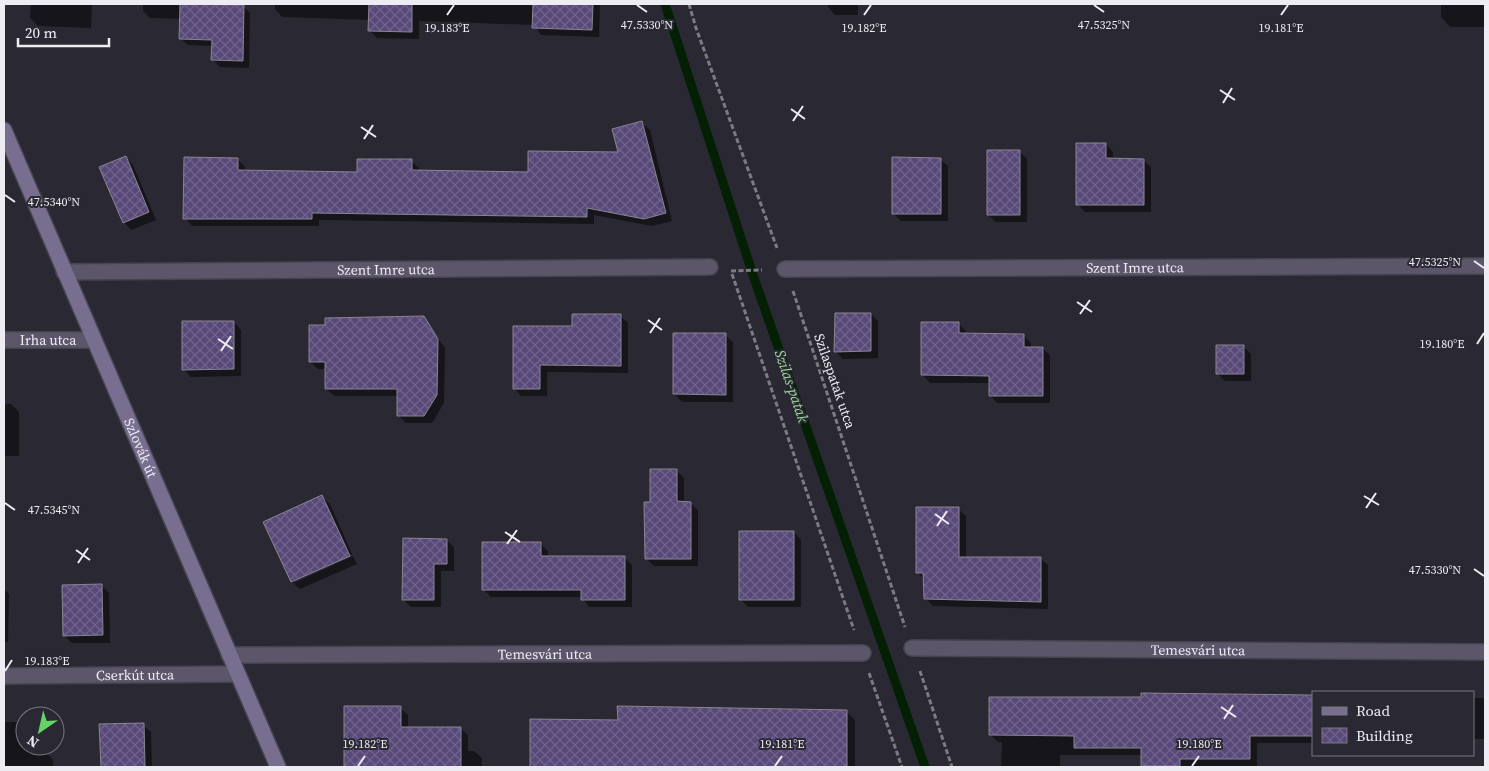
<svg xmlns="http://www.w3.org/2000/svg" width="1489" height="771" viewBox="0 0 1489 771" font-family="'Source Serif 4',serif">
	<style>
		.shadow { fill: #0007 }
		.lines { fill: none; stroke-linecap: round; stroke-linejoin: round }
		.stream { stroke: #032005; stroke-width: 9 }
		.building { fill: url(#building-cross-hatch); stroke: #898592 }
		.street-casing { stroke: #45434d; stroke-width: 18 }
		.secondary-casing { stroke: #45434d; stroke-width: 18 }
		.path { stroke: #7c7a82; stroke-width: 3; stroke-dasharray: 5 2.5; stroke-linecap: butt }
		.street { stroke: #5c566b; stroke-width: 15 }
		.secondary { stroke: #786e90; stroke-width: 15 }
		.ticks { fill: none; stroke: #eeecf3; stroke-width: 2 }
		.labels { text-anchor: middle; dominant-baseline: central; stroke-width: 4; stroke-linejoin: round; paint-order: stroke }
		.street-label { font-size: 14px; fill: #eeecf3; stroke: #2a2832 }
		.water-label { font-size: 15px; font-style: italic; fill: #9bd899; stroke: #2a2832 }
		.ticks-label { font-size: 12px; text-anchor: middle; fill: #eeecf3; stroke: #2a2832; stroke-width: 4; stroke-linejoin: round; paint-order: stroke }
	</style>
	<defs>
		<pattern id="building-cross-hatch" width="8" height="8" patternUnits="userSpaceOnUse" patternTransform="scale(1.25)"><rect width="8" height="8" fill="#584978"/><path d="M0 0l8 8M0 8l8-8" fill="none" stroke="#70638c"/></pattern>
	</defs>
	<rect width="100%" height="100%" fill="#2a2832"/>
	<!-- shadow -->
	<path class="shadow" d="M 31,4 L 92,4 L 91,28 L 38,26 L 30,18 Z
		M 143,4 L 220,4 L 243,6 L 250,13 L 249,68 L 220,67 L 213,60 L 213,46 L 188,45 L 180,38 L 181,19 L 150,18 L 143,11 Z
		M 275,4 L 600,4 L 599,37 L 541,35 L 534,25 L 419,21 L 419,39 L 377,38 L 369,30 L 370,20 L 282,17 L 275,9 Z
		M 828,4 L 858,4 L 858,15 L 835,15 L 828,7 Z
		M 1441,4 L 1485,4 L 1485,27 L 1450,27 L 1441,17 Z
		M 642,123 L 650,130 L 672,221 L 652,226 L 594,215 L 594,224 L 319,220 L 319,226 L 192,226 L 185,218 L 238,159 L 245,167 L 245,172 L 358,173 L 411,161 L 419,168 L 419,172 L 529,174 L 620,154 Z
		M 1106,144 L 1113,152 L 1113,160 L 1143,160 L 1151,167 L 1151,212 L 1085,212 L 1077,204 Z
		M 1019,151 L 1027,159 L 1027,222 L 996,222 L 988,215 Z
		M 126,157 L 133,165 L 156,220 L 131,230 L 124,222 Z
		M 940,159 L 948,166 L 948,221 L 901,221 L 894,214 Z
		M 871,314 L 878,321 L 878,358 L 843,359 L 836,352 Z
		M 620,316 L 628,323 L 628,373 L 547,372 L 547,396 L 521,396 L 514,388 L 573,327 Z
		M 423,318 L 445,348 L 444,403 L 432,423 L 406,423 L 398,415 L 398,396 L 334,396 L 326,389 L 326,369 L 318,369 L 310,362 Z
		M 234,322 L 241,330 L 241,376 L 191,377 L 183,369 Z
		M 958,323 L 966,331 L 966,335 L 1023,335 L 1031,343 L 1031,348 L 1042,348 L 1050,355 L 1050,403 L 997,403 L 990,395 L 990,383 L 930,383 L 923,375 Z
		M 725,335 L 733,342 L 733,402 L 682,402 L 674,394 Z
		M 1243,346 L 1251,354 L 1251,381 L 1225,381 L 1217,373 Z
		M 4,404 L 11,404 L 19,412 L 19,456 L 4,456 Z
		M 676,470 L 684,478 L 684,503 L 690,503 L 698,510 L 698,566 L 654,566 L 646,558 L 651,503 Z
		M 322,497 L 330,504 L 352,554 L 294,580 L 294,583 L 353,556 L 357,564 L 300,589 L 292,582 L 265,522 Z
		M 958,509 L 966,516 L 966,558 L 1040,558 L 1048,565 L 1048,609 L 933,606 L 925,598 L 925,580 L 917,572 Z
		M 794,532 L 801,540 L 801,607 L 748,607 L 741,600 Z
		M 447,540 L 454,547 L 454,571 L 441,571 L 441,607 L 411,607 L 404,600 Z
		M 541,544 L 548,551 L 548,557 L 624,557 L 632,565 L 632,607 L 589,607 L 582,597 L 491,597 L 483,589 Z
		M 102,586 L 109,593 L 110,643 L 72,643 L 64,636 Z
		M 4,589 L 9,594 L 8,642 L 4,642 Z
		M 1293,694 L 1313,694 L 1313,743 L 1257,743 L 1257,766 L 1144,767 L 1142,755 L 1060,755 L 1060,767 L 1001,767 L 1002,742 L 998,742 L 990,734 L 1293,696 Z
		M 1473,698 L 1485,698 L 1485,739 L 1473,739 Z
		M 346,708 L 400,708 L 408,715 L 408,728 L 460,728 L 468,735 L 468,751 L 474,751 L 482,758 L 482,767 L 346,767 Z
		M 846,711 L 855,720 L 855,767 L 531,767 L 531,721 L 619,721 Z
		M 4,722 L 25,722 L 25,746 L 38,746 L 38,753 L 46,752 L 53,760 L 53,767 L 4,767 Z
		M 101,725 L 143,725 L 151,732 L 152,767 L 102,767 Z"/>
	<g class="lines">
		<!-- stream -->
		<path class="stream" d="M 665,4 L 753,275 L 925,767"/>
	</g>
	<!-- building -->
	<path class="building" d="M 180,4 L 244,5 L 243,61 L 211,60 L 212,40 L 179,39 Z
		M 369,4 L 412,4 L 412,32 L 368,31 Z
		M 533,4 L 593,4 L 592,30 L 532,28 Z
		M 642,121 L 666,213 L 644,219 L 587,208 L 587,217 L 312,213 L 312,219 L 183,219 L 184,157 L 238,158 L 238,170 L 357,172 L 357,159 L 412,159 L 412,170 L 528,172 L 528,151 L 618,152 L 612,129 Z
		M 1076,143 L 1106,143 L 1106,158 L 1144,159 L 1144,205 L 1076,205 Z
		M 987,150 L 1020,150 L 1020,215 L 987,215 Z
		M 126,156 L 149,212 L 123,223 L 99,167 Z
		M 892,157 L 941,158 L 941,214 L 892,214 Z
		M 835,313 L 871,313 L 871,351 L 834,352 Z
		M 572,314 L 621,314 L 621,366 L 540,365 L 540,389 L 513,389 L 513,326 L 572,326 Z
		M 424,316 L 438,339 L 437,395 L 424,416 L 397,416 L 397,389 L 325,389 L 325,362 L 309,362 L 309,325 L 325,325 L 325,318 Z
		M 182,321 L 234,321 L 234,369 L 182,370 Z
		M 921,322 L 959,322 L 959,333 L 1024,334 L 1024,347 L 1043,347 L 1043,396 L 989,396 L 989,376 L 921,375 Z
		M 673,333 L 726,333 L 726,395 L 673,394 Z
		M 1216,345 L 1244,345 L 1244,374 L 1216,374 Z
		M 650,469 L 677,469 L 677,501 L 691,502 L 691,559 L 645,559 L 644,502 L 650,502 Z
		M 322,495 L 350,556 L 291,582 L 263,522 Z
		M 916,507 L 959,507 L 959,557 L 1041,557 L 1041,602 L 924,599 L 923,573 L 916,573 Z
		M 739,531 L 794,531 L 794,600 L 739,600 Z
		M 403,538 L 447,539 L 447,564 L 434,564 L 434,600 L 402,600 Z
		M 482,542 L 541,542 L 541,556 L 625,556 L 625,600 L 581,600 L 581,590 L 482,590 Z
		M 102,584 L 103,635 L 63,636 L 62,585 Z
		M 1141,693 L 1313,695 L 1313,736 L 1250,736 L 1250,759 L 1180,759 L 1180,766 L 1141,766 L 1141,748 L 1074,748 L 1074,736 L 989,735 L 989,697 L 1141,697 Z
		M 344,706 L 401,706 L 401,727 L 461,727 L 461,767 L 344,767 Z
		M 617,706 L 847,710 L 847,767 L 530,767 L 530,719 L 618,720 Z
		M 144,723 L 145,767 L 101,767 L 99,724 Z"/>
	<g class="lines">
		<defs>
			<g id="street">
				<path id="s1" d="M 785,269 L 1485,266"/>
				<path id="s2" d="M 64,272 L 710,267"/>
				<path id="s3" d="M 4,340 L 92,340"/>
				<path id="s4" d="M 912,648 L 1485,652"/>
				<path id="s5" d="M 229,655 L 863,653"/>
				<path id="s6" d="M 4,676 L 237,674"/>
			</g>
			<g id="secondary">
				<path id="s7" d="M 4,130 L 278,767"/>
			</g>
		</defs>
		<!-- street casing -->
		<use href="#street" class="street-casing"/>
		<!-- secondary casing -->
		<use href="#secondary" class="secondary-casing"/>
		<!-- path -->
		<path class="path" d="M 689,4 L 696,28 L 777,248
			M 731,271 L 762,270
			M 732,274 L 854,630
			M 793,291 L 905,627
			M 920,671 L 952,767
			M 869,673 L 902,767"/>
		<!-- street -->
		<use href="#street" class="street"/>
		<!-- secondary -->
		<use href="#secondary" class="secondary"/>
	</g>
	<!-- ticks -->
	<path class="ticks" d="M 637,5 L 647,12M 1094,5 L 1104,12M 447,15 L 454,5M 864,15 L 871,5M 1281,15 L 1288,5M 1220,90 L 1235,100M 1223,103 L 1232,88M 791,109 L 805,119M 793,121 L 803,106M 361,127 L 376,137M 364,139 L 373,125M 5,195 L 15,202M 1474,261 L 1484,268M 1077,302 L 1092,312M 1080,314 L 1090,300M 648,320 L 662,330M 650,333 L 660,318M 218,339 L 233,349M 1477,344 L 1484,333M 221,351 L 231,336M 1364,496 L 1379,505M 5,503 L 15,510M 1366,508 L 1376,493M 935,514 L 949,524M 937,526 L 947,511M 505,532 L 520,542M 507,544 L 517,530M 76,550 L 90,560M 78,563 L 88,548M 1474,569 L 1484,576M 5,671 L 12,660M 1221,707 L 1236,717M 1224,719 L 1233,705M 358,766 L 365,756M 775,766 L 782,756M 1192,766 L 1199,756"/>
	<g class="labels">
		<!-- street labels -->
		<g class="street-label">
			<text stroke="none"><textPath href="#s1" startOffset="350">Szent Imre utca</textPath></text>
			<text stroke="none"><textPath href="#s2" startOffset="322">Szent Imre utca</textPath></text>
			<text stroke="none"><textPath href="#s3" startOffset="44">Irha utca</textPath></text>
			<text transform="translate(835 381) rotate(71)">Szilaspatak utca</text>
			<text stroke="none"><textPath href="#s7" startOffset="346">Szlovák út</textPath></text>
			<text stroke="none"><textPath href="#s4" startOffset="286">Temesvári utca</textPath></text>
			<text stroke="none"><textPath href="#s5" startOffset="316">Temesvári utca</textPath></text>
			<text stroke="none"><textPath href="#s6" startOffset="131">Cserkút utca</textPath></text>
		</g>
		<!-- water labels -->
		<g class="water-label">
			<text transform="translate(792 386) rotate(71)">Szilas-patak</text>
		</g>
	</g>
	<g class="ticks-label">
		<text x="647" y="29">47.5330°N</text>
		<text x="1104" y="29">47.5325°N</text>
		<text x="447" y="32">19.183°E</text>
		<text x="864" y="32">19.182°E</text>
		<text x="1281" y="32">19.181°E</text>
		<text x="54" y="206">47.5340°N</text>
		<text x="1435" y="266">47.5325°N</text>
		<text x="1442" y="348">19.180°E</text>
		<text x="54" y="514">47.5345°N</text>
		<text x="1435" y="574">47.5330°N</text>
		<text x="47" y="665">19.183°E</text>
		<text x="365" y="748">19.182°E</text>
		<text x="782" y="748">19.181°E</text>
		<text x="1199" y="748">19.180°E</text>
	</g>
	<!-- border -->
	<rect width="1489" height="771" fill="none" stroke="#eeecf3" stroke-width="10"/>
	<!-- legend -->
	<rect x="1312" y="691" width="162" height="65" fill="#2a2832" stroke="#78767f"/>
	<rect x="1322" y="707" width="25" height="8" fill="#786e90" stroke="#78767f"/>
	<text x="1356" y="716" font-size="15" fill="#eeecf3">Road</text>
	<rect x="1322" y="728" width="25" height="15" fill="url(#building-cross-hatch)" stroke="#78767f"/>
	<text x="1356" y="741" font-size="15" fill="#eeecf3">Building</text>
	<!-- north arrow -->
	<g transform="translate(40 731) rotate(214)"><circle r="24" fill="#2a2832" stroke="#78767f"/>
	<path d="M0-4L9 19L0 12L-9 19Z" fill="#65d467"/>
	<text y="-8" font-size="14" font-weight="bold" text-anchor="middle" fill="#eeecf3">N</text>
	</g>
	<!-- scale -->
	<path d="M18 38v8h91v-8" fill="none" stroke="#eeecf3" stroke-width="2.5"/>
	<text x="25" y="38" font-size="15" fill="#eeecf3" stroke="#2a2832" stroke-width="4" paint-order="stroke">20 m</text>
</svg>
